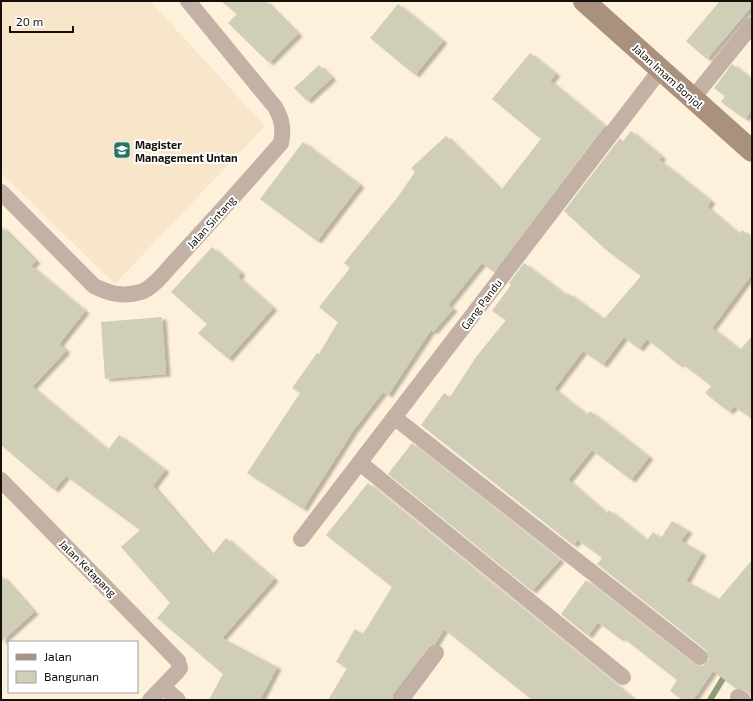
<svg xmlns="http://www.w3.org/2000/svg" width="753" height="701" viewBox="0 0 753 701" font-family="'Exo 2',sans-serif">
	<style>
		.built { fill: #f8e6cb }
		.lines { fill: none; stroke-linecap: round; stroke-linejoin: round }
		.stream { stroke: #909c73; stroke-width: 6 }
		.building { fill: #d1ceb8; filter: url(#shadow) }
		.minor { stroke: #c2b1a4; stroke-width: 16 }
		.secondary { stroke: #aa917e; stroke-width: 22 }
		.labels { text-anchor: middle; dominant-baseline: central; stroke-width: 4; stroke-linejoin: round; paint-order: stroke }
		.street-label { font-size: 11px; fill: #151009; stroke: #fff }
		.poi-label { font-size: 11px; font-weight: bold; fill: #151009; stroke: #fff; text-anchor: start }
	</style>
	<defs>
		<filter id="shadow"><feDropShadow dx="4.5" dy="2.5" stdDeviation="1" flood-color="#0004"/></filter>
	</defs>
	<rect width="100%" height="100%" fill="#fef1dc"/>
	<!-- built -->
	<path class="built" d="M 1,1 L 150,1 L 265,126 L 115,284 L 1,173 Z"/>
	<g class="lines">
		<!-- stream -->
		<path class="stream" d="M 710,700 L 727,672"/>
	</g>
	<!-- building -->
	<path class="building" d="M 221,1 L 265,1 L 298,34 L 269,63 L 228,23 L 237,14 Z
		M 720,1 L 752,1 L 752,6 L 707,59 L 686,41 Z
		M 398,4 L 443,41 L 415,75 L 370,38 Z
		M 530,53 L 556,74 L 550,81 L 605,126 L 494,272 L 482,263 L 448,305 L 453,309 L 433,332 L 431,330 L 388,395 L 383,392 L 353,431 L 303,509 L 247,473 L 300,393 L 292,388 L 317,353 L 319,354 L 338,322 L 319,307 L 350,268 L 344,263 L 397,198 L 415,172 L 411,168 L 446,136 L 501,190 L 541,139 L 492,99 Z
		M 732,64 L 752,79 L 752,109 L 745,119 L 721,102 L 725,96 L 714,88 Z
		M 319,65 L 332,78 L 307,101 L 294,88 Z
		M 631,131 L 662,157 L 659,160 L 711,201 L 707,207 L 739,234 L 742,230 L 752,237 L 752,274 L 712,328 L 740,350 L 752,336 L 752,419 L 734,406 L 729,412 L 705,393 L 711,386 L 681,363 L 679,365 L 647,339 L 639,349 L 624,337 L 603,365 L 583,351 L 554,389 L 587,415 L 590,411 L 649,457 L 631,480 L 592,450 L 568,480 L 607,514 L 609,510 L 647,540 L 653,532 L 661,538 L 672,521 L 688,531 L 681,541 L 702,553 L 686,581 L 719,599 L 752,560 L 752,698 L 748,692 L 739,688 L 735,688 L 713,671 L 693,700 L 683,700 L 670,691 L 677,680 L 622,637 L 620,639 L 598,622 L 588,636 L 561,614 L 586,580 L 694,664 L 703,666 L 709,659 L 706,650 L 597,564 L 602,558 L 578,540 L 573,545 L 421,425 L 444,393 L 450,397 L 476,357 L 506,320 L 492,311 L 511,285 L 509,283 L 524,263 L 566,295 L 568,293 L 604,319 L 641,276 L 605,249 L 564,211 L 620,138 L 623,141 Z
		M 303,142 L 360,185 L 317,241 L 260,199 Z
		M 1,226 L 36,261 L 31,266 L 85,311 L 59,344 L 66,351 L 32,387 L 108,450 L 119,435 L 165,470 L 153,486 L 212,555 L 226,538 L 274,579 L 222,638 L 277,667 L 260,700 L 209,700 L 223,674 L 157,618 L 170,603 L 121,547 L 140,530 L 66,476 L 54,490 L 1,445 Z
		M 212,247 L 241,273 L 238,277 L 273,308 L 228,359 L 198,333 L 207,324 L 171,292 Z
		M 162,317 L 166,374 L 105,379 L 101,322 Z
		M 412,443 L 560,560 L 532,591 L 388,474 Z
		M 368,483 L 617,685 L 635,700 L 532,700 L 444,629 L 435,644 L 429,647 L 418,661 L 393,694 L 392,700 L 328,700 L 347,668 L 336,662 L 355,629 L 363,634 L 392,587 L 326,535 Z
		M 1,575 L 34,612 L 1,642 Z"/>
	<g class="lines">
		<!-- minor -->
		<path class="minor" d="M 693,98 L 752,25
			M 1,192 L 94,286 C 110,294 123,297 141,292 C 155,287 167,269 177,259 C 212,221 247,182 281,143 C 284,129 282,119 275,107 L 188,1
			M 395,418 L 700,657
			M 360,463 L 623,677
			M 1,480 L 178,661 L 180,668 L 177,672 L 150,700
			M 301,539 L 661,69
			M 163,687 L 178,700
			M 738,697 L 743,700
			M 401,700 L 436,653"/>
		<!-- secondary -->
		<path class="secondary" d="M 584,1 L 752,151"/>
	</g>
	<!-- icons -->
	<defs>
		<symbol id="university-square" viewBox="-11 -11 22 22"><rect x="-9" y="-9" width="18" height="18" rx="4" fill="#2b736a" stroke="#fff"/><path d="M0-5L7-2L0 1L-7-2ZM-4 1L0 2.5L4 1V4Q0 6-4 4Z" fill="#fff"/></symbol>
	</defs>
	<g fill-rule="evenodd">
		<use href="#university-square" x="112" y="140" width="20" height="20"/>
	</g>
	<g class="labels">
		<!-- street labels -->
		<g class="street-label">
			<text transform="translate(668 76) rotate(42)">Jalan Imam Bonjol</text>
			<text transform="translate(211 222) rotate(-48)">Jalan Sintang</text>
			<text transform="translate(481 304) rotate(-53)">Gang Pandu</text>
			<text transform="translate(88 568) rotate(45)">Jalan Ketapang</text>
		</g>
		<!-- poi labels -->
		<g class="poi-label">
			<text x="135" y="144">Magister<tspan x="135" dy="13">Management Untan</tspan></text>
		</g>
	</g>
	<!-- border -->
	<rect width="753" height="701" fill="none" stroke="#151009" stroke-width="4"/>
	<!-- legend -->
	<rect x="8" y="641" width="130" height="52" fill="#ffffff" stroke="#a19f9d"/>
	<rect x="16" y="654" width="20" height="6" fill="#aa917e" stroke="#a19f9d"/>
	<text x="44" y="661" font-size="12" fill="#151009">Jalan</text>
	<rect x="16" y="671" width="20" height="12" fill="#d1ceb8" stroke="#a19f9d"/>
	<text x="44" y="681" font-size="12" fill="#151009">Bangunan</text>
	<!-- scale -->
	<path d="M10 26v6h63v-6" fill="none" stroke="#151009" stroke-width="2"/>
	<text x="16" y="26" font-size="12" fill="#151009" stroke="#ffffff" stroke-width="3" paint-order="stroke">20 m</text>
</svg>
